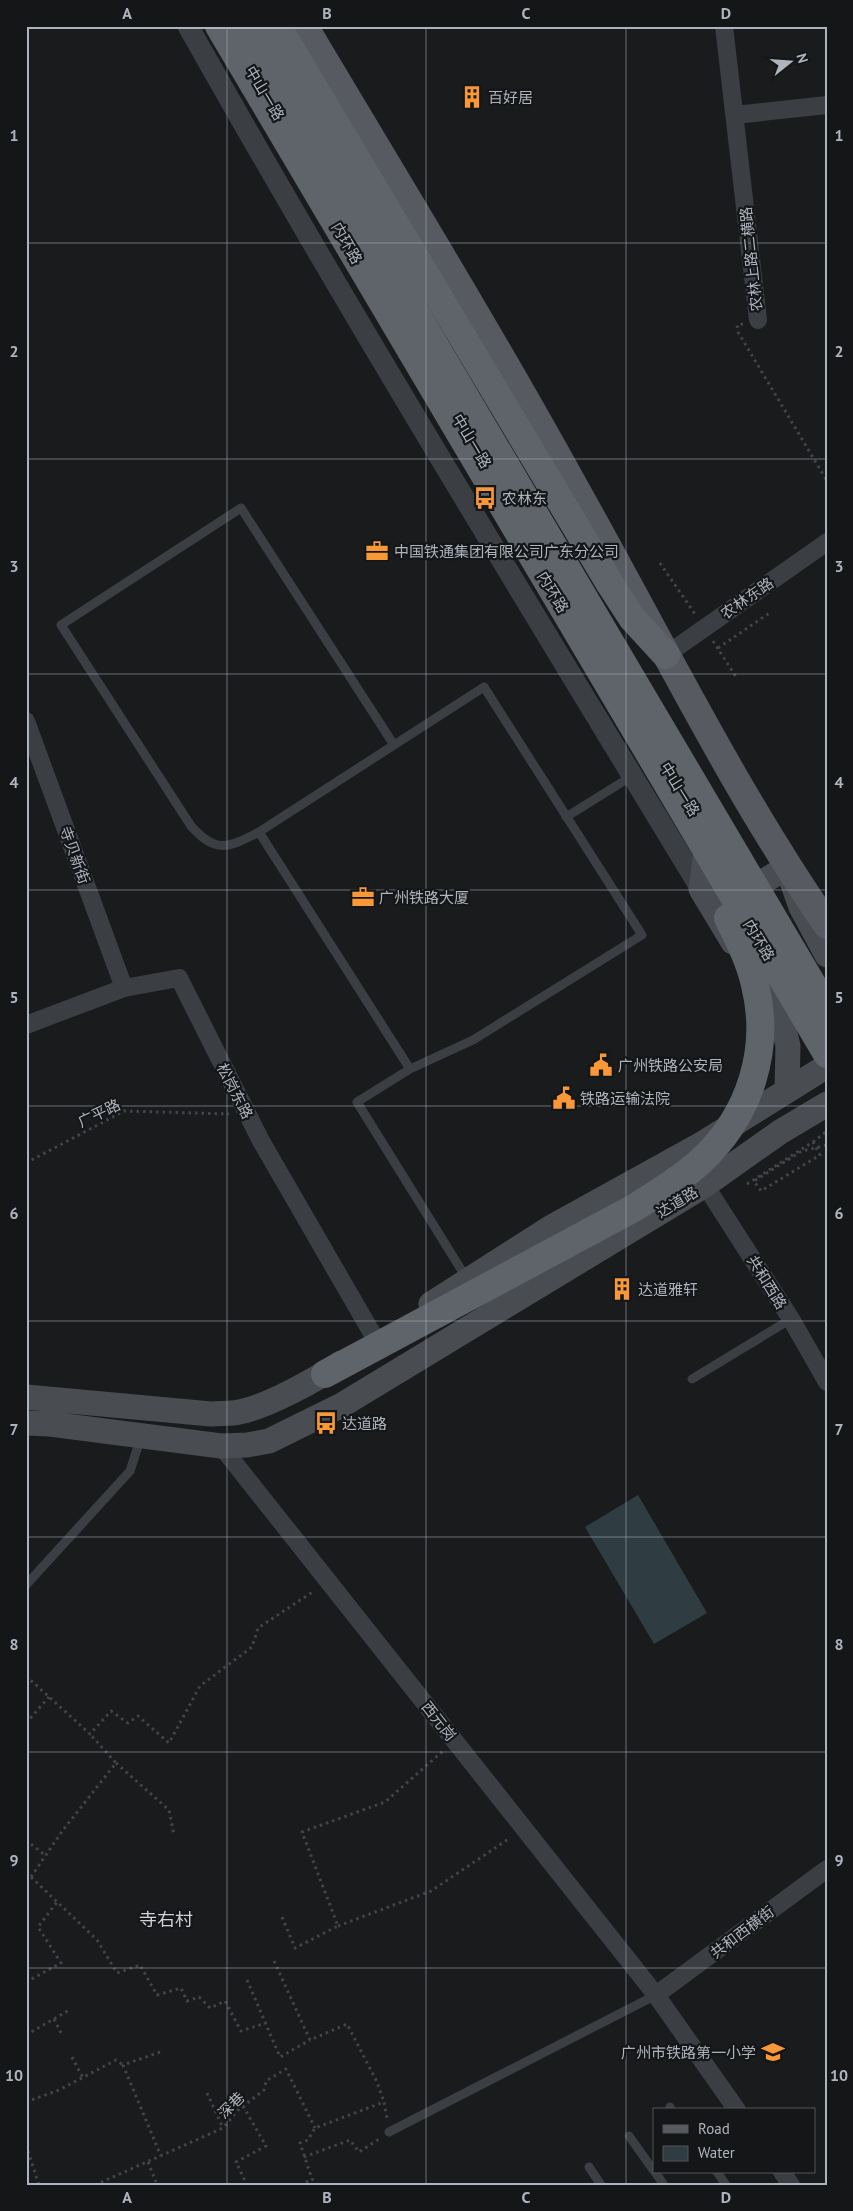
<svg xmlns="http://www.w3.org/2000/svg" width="853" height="2211" viewBox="0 0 853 2211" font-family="'PT Sans','Noto Sans SC',sans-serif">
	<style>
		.water { fill: #2f3d42 }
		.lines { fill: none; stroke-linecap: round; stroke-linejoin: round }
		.path { stroke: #414549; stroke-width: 3; stroke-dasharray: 2.5 4; stroke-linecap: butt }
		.service { stroke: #3b3e42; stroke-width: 9 }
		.minor { stroke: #3b3e42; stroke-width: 18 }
		.tertiary { stroke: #3b3e42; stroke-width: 21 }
		.secondary { stroke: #494d52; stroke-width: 25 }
		.primary { stroke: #575b61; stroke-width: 28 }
		.trunk { stroke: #5f646a; stroke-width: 28 }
		.grid { fill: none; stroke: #adb4bd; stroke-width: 1; stroke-opacity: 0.55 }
		.labels { text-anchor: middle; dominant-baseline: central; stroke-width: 4.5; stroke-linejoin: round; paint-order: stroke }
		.street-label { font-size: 15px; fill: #adb4bd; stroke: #151618 }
		.poi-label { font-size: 15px; fill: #adb4bd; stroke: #151618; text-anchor: start }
		.quarter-label { font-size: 18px; fill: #ced3d9; stroke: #151618 }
		.neatline { fill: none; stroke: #adb4bd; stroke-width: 2 }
		.grid-label { font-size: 16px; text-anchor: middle; font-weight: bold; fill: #adb4bd }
	</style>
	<rect width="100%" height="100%" fill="#1a1b1d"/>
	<!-- water -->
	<path class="water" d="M 638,1495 L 707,1613 L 654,1644 L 585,1527 Z"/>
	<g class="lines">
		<!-- path -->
		<path class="path" d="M 743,324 L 737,325 L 738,332 L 827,481
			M 660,563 L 695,614
			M 713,641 L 736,677
			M 718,648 L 771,612
			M 813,1142 L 827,1131
			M 26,1163 L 124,1111 L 229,1114
			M 747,1184 L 813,1142 L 820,1155 L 761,1191 L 754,1181 L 802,1151 L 827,1145
			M 26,1676 L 90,1734 L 111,1711 L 128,1723 L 138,1716 L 169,1743 L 200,1686 L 252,1647 L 258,1628 L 314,1591
			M 26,1723 L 49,1697
			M 116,1763 L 169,1810 L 174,1835
			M 26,1840 L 46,1856
			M 31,1877 L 63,1830 L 116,1763 L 90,1734
			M 26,1881 L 31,1877 L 97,1940 L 117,1973 L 140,1965 L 157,1995 L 181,1988 L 187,2001 L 199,1997 L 210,2008 L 225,2001 L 241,2031 L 266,2023
			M 282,1917 L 295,1948 L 338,1926 L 302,1832 L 385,1802 L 443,1751
			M 338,1926 L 431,1891 L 510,1838
			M 274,1961 L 310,2040 L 347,2024 L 377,2082 L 384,2102
			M 247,1980 L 280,2057 L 310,2040
			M 26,1982 L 61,1963 L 38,1927 L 57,1902
			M 54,2019 L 62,2035
			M 26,2035 L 71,2009
			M 160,2052 L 123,2065 L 161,2156
			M 72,2057 L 83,2078
			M 207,2093 L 223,2128
			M 26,2102 L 59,2090 L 116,2060 L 123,2065
			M 243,2106 L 266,2146 L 236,2162 L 247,2185
			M 26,2145 L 39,2185
			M 304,2157 L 350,2140 L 359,2152 L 379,2139
			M 148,2162 L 156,2182
			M 95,2185 L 223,2128 L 238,2110 L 264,2090 L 266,2081 L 286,2069 L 315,2128
			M 300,2185 L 312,2179
			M 318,2185 L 312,2179 L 300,2143 L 308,2140 L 315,2128 L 384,2102 L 387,2118"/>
		<!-- service -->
		<path class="service" d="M 394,745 L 241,508 L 61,625 L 191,826 C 216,854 228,848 259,832 L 484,687 L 642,935 L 473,1040 L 410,1069 L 357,1102 L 467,1279
			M 566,817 L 632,776
			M 259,832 L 410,1069
			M 692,1379 L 791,1319
			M 26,1585 L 130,1471 L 141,1437
			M 670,2107 L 671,2110
			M 389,2132 L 656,1995
			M 629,2136 L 654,2171
			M 589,2167 L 601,2185
			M 655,2172 L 664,2185
			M 717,2172 L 726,2185"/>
		<!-- minor -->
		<path class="minor" d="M 724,26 L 758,320
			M 735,115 L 827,105
			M 666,655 L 827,542
			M 26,721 L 124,988
			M 26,1025 L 124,988 L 179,978 L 261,1141 L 376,1340
			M 705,1185 L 791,1319 L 827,1382
			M 221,1446 L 656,1995 L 737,2110
			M 656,1995 L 827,1869
			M 782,2172 L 791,2185"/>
		<!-- tertiary -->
		<path class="tertiary" d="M 188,26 C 352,318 528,603 701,889"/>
		<!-- secondary -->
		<path class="secondary" d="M 708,837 L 701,889 L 733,942
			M 743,894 L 787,867 L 801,907 L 827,955
			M 755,979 L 784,1029 L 788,1046 L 787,1090
			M 431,1304 L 550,1228 L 700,1145 L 827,1066
			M 26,1397 L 211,1414 C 220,1413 230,1414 239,1412 C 267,1407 317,1379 341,1363
			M 26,1423 L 50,1424 L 221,1446 L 247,1445 L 269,1441 L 342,1405 L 705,1185 L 780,1132 L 827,1104"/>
		<!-- primary -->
		<path class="primary" d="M 304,26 C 395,179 488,330 574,486 C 657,633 731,786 827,925"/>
		<!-- trunk -->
		<path class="trunk" d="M 219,26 L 827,1054
			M 246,26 L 827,1009
			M 277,26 L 610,584 L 632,618 L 666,655
			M 325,1374 L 634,1208 C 657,1193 682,1179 702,1160 C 750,1115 771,1049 755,985 C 750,962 739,940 728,918"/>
	</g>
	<!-- grid -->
	<path class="grid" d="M 227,26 L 227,2185M 426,26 L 426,2185M 626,26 L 626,2185M 26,243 L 827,243M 26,459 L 827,459M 26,674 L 827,674M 26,890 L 827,890M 26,1106 L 827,1106M 26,1321 L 827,1321M 26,1537 L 827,1537M 26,1752 L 827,1752M 26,1968 L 827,1968"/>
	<!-- icons -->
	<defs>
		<symbol id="building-bare" viewBox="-9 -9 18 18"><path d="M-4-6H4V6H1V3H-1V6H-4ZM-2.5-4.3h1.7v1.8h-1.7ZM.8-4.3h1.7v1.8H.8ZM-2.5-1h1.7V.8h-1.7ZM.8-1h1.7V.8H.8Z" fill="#f89837" stroke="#151618" stroke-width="2.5" paint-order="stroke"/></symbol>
		<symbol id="bus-bare" viewBox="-9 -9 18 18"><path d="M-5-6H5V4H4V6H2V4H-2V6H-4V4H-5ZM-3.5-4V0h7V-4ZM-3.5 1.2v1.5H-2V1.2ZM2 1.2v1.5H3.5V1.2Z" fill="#f89837" stroke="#151618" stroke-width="2.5" paint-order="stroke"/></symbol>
		<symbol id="office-bare" viewBox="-9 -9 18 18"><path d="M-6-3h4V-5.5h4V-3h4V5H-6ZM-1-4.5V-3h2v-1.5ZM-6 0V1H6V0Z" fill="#f89837" stroke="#151618" stroke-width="2.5" paint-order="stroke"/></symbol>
		<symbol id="civic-bare" viewBox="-9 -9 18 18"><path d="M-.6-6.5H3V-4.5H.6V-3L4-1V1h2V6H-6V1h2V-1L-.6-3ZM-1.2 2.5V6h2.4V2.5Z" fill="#f89837" stroke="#151618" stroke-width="2.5" paint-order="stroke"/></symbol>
		<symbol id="school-bare" viewBox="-9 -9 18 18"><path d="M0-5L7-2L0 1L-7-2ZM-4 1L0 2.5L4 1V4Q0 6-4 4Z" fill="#f89837" stroke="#151618" stroke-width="2.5" paint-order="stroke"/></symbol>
	</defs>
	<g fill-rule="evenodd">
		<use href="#building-bare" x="456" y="81" width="32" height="32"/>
		<use href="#bus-bare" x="469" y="482" width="32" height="32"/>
		<use href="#office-bare" x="361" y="535" width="32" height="32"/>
		<use href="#office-bare" x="347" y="881" width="32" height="32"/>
		<use href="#civic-bare" x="585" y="1049" width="32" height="32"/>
		<use href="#civic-bare" x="548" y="1082" width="32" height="32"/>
		<use href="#building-bare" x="606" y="1273" width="32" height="32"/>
		<use href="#bus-bare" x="310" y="1407" width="32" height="32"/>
		<use href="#school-bare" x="757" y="2036" width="32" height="32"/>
	</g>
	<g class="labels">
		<!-- street labels -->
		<g class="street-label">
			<text transform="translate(265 93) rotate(59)">中山一路</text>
			<text transform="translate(347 243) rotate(60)">内环路</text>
			<text transform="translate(751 259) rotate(-96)">农林上路二横路</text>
			<text transform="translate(472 441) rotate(59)">中山一路</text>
			<text transform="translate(553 592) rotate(59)">内环路</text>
			<text transform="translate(747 598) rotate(-35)">农林东路</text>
			<text transform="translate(680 789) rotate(58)">中山一路</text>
			<text transform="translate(75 855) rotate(70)">寺贝新街</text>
			<text transform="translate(759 940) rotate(59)">内环路</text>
			<text transform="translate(235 1091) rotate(63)">松岗东路</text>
			<text transform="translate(99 1113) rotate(-25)">广平路</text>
			<text transform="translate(677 1202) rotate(-31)">达道路</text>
			<text transform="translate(767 1282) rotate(58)">共和西路</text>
			<text transform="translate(439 1721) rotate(52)">西元岗</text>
			<text transform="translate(742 1932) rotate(-37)">共和西横街</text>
			<text transform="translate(231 2105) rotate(-45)">深巷</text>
		</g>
		<!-- poi labels -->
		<g class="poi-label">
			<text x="488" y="97">百好居</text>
			<text x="502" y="498">农林东</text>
			<text x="394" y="551">中国铁通集团有限公司广东分公司</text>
			<text x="379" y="897">广州铁路大厦</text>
			<text x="618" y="1065">广州铁路公安局</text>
			<text x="580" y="1098">铁路运输法院</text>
			<text x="638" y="1289">达道雅轩</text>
			<text x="342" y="1423">达道路</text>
			<text x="756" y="2052" text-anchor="end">广州市铁路第一小学</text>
		</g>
		<!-- quarter labels -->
		<g class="quarter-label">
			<text x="166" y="1919">寺右村</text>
		</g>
	</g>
	<!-- border -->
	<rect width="853" height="2211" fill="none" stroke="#151618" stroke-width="55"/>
	<!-- legend -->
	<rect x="653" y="2108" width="162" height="65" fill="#151618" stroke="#52555a"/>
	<rect x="663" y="2125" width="25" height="8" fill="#575b61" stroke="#52555a"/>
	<text x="698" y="2134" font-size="15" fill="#adb4bd">Road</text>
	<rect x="663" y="2146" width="25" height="15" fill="#2f3d42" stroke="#52555a"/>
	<text x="698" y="2158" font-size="15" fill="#adb4bd">Water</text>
	<!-- north arrow -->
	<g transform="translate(790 62) rotate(73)" stroke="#151618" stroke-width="4" paint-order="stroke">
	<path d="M0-4L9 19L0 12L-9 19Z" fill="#adb4bd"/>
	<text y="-8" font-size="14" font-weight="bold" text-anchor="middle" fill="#adb4bd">N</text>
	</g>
	<rect x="28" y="28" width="798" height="2156" class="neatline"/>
	<g class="grid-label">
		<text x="127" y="19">A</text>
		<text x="327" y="19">B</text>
		<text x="526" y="19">C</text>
		<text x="726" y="19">D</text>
		<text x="14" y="141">1</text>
		<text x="839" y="141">1</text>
		<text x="14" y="357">2</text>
		<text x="839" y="357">2</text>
		<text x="14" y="572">3</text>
		<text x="839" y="572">3</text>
		<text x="14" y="788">4</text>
		<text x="839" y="788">4</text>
		<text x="14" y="1003">5</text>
		<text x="839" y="1003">5</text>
		<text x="14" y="1219">6</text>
		<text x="839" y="1219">6</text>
		<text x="14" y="1435">7</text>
		<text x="839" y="1435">7</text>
		<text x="14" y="1650">8</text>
		<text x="839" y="1650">8</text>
		<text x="14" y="1866">9</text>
		<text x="839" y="1866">9</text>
		<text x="14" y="2081">10</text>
		<text x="839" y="2081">10</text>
		<text x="127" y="2203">A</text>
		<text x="327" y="2203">B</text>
		<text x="526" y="2203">C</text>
		<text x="726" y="2203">D</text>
	</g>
</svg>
